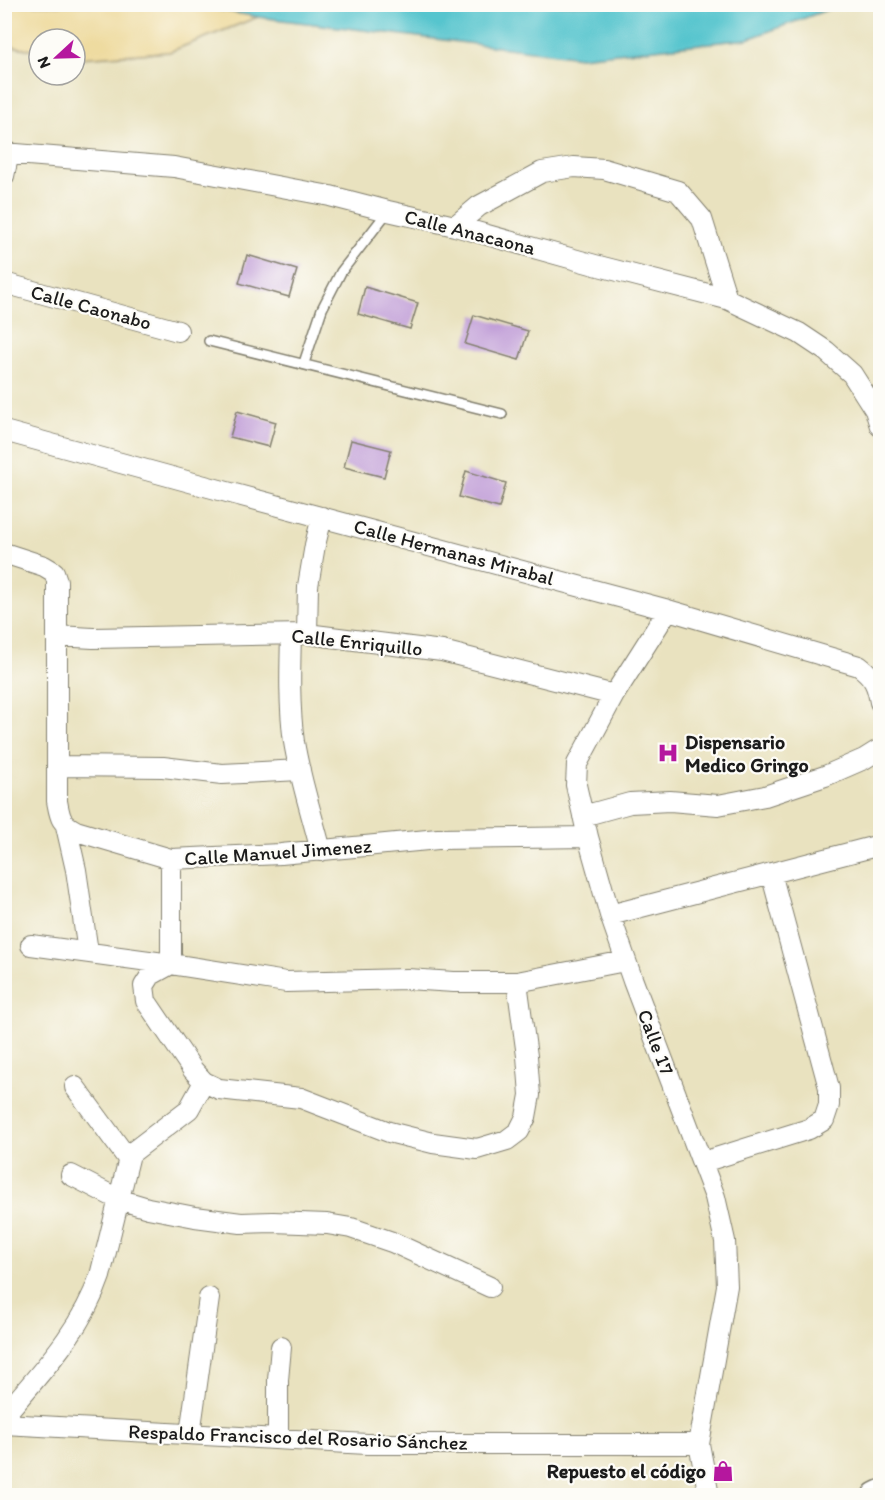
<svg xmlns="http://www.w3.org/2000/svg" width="885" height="1500" viewBox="0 0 885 1500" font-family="Itim,sans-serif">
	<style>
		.sand { fill: #eeda9e; stroke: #857b5d; stroke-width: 1.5 }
		.water { fill: #57c5ce; stroke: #3a7075; stroke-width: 1.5 }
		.building { fill: #c19fd8 }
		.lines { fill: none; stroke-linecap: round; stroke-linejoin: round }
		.lane-casing { stroke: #827f6e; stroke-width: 12 }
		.street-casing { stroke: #827f6e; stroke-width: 22 }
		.secondary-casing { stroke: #827f6e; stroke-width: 30 }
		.lane { stroke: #fff; stroke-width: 9 }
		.street { stroke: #fff; stroke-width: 20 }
		.secondary { stroke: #fff; stroke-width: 27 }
		.labels { text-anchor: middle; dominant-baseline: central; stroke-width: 4.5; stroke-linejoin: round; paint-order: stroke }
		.street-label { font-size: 20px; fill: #1c1c1c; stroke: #fdfcf7 }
		.poi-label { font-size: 20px; font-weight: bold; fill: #1c1c1c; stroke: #fdfcf7; text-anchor: start }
	</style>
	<rect width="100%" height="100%" fill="#fdfcf7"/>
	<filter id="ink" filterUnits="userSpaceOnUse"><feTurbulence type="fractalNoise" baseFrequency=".0167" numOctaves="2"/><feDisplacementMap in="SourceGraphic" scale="12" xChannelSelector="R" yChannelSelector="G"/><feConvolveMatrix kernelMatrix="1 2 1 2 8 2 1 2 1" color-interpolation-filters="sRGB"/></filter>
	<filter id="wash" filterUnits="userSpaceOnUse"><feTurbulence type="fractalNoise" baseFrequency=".008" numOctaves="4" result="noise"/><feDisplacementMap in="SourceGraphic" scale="24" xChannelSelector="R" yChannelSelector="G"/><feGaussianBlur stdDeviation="1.35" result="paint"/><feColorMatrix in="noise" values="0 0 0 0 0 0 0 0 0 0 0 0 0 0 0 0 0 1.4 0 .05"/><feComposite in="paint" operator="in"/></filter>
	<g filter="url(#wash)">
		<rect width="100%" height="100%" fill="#e9e2bf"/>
		<!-- sand -->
		<path class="sand" d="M 4,5 L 192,5 L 258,17 L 169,52 L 78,58 L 75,57 L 75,39 L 39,39 L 39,51 L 5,45 Z"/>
		<!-- water -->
		<path class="water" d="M 192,5 L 840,5 L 748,39 L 580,57 L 258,17 Z"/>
		<g id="blocks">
			<!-- building -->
			<path class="building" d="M 247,255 L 297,270 L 289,297 L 239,283 Z
				M 365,287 L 418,303 L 410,329 L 358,314 Z
				M 474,315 L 528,331 L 519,360 L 465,344 Z
				M 237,411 L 276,422 L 269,447 L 230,437 Z
				M 351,440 L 391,450 L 384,477 L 344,467 Z
				M 466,471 L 506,483 L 499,508 L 459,497 Z"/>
		</g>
	</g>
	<g filter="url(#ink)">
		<use href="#blocks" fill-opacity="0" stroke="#827f6e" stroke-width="1.5"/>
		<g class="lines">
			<defs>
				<path id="lane" d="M 209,341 L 502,414
					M 304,363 L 322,309 L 341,272 L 388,211"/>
				<path id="street" d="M 4,153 L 174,167 L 330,196 L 388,211 L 455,226 L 595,265 L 727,299 L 799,333 L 826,351 L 852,374 L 875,410 L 880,426
					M 4,176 L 9,153
					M 455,226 L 479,206 L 542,172 L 574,167 L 604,169 L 678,191 L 702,219 L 727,299
					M 4,283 L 178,331
					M 4,431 L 201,485 L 668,610 L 859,666 C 874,677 877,685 880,702
					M 4,553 L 44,566 L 54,572 L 57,581 L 57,801 C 60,817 60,823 76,831 L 171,859 L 281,854 L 438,839 L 588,837
					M 668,610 L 614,695 L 577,764 L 576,785 L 588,837 L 610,915 L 633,981 L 715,1197 L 725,1241 L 727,1286 L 699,1444 L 709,1496
					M 307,634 L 308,586 L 315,545 L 322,517
					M 291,635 C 290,670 289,706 294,742 C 300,779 312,815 321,851
					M 58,636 L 93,638 L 307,634 L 442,651 L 614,695
					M 57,766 L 163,767 L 222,774 L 300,770
					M 583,816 L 630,803 L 670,801 L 718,805 L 765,796 L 825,776 L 864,759 L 880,749
					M 66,826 L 76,870 L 88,952
					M 171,859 L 171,964 L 151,975 L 144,986 L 146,1001 L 193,1070 L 204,1082 L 219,1089 L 301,1098 L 389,1132 L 433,1143 L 477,1149 L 507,1140 L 519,1131 L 526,1117 L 530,1095 L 527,1056 L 517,982
					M 610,915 L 880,845
					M 31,945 L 171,964 L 286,982 L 407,979 L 454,982 L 517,982 L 625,961
					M 75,1087 L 128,1159
					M 703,1162 L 809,1129 L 824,1120 L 829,1105 L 829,1088 L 771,873
					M 71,1175 L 118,1199 L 148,1208 L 195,1217 L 241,1223 L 273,1222 L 327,1224 L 351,1228 L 392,1242 L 490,1287
					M 4,1416 C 40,1373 82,1330 100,1276 L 130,1154 L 189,1109 L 204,1082
					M 4,1424 L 367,1444 L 699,1444
					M 190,1434 L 209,1298
					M 278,1439 L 278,1380 L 281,1347"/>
				<path id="secondary" d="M 876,1496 L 880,1494"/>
			</defs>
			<!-- lane casing -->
			<use href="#lane" class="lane-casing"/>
			<!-- street casing -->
			<use href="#street" class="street-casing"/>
			<!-- secondary casing -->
			<use href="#secondary" class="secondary-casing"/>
			<!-- lane -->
			<use href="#lane" class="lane"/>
			<!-- street -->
			<use href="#street" class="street"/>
			<!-- secondary -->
			<use href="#secondary" class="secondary"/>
		</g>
	</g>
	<!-- icons -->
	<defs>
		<symbol id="hospital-bare" viewBox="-9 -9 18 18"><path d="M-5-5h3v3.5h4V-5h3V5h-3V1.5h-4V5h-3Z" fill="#b5179e" stroke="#fdfcf7" stroke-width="2.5" paint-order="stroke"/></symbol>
		<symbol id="shop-bare" viewBox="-9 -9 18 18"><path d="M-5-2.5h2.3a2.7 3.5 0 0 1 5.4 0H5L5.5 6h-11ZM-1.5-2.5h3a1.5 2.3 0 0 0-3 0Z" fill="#b5179e" stroke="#fdfcf7" stroke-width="2.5" paint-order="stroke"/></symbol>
	</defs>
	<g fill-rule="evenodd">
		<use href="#hospital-bare" x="653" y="738" width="30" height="30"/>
		<use href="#shop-bare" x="708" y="1456" width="30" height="30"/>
	</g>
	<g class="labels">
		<!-- street labels -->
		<g class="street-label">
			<text transform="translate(470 232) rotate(14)">Calle Anacaona</text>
			<text transform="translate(91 307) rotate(15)">Calle Caonabo</text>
			<text transform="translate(454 552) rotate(15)">Calle Hermanas Mirabal</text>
			<text transform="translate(357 642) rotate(6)">Calle Enriquillo</text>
			<text transform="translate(278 852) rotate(-4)">Calle Manuel Jimenez</text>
			<text transform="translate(656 1042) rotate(69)">Calle 17</text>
			<text transform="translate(298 1437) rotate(2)">Respaldo Francisco del Rosario Sánchez</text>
		</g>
		<!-- poi labels -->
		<g class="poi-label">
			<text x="685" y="742">Dispensario<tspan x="685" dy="23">Medico Gringo</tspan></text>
			<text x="706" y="1471" text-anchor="end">Repuesto el código</text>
		</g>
	</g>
	<!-- margin -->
	<rect width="885" height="1500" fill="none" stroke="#fdfcf7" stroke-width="24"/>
	<!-- north arrow -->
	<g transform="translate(57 57) rotate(248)"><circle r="28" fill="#fdfcf7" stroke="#a3a29f" stroke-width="1.5"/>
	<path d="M0-4.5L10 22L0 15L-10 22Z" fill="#b5179e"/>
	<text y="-9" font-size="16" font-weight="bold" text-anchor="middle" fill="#1c1c1c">N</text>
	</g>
</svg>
